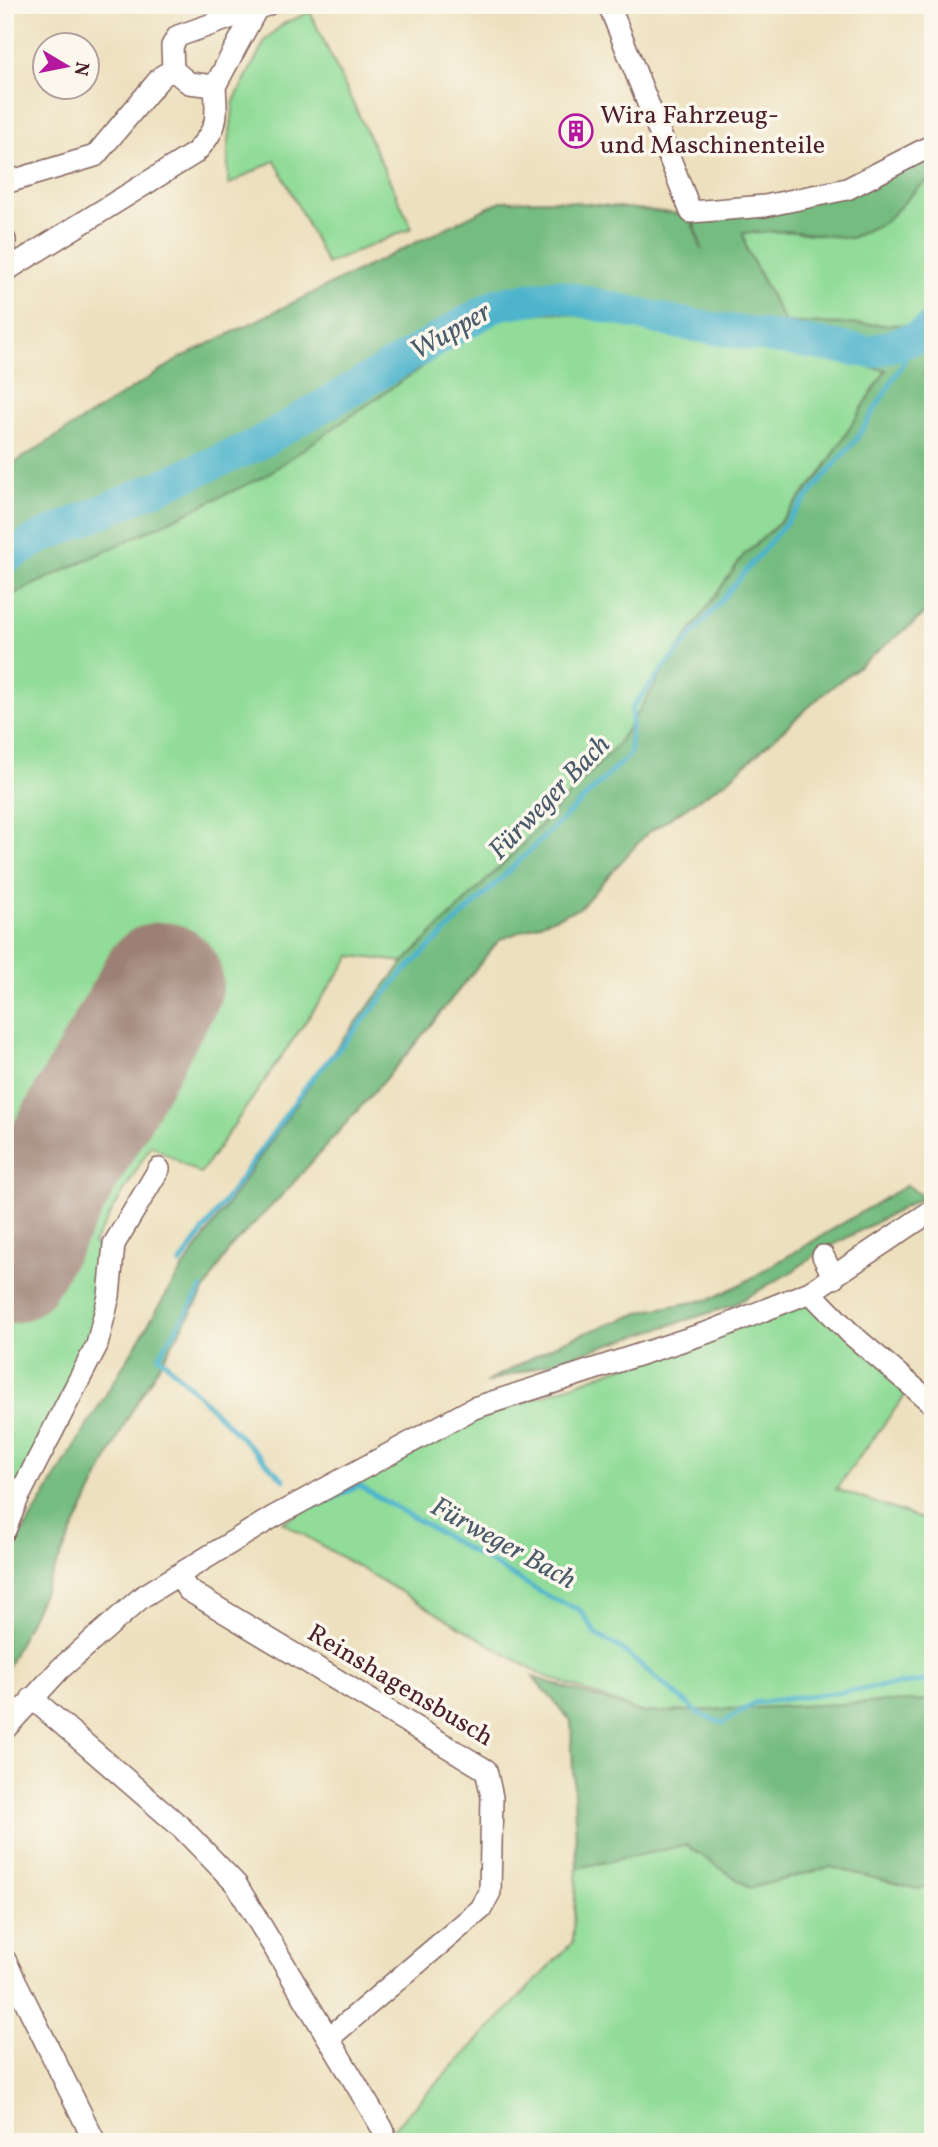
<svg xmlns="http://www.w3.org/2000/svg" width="938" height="2147" viewBox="0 0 938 2147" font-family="Vollkorn,serif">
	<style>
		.green { fill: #91dc98; stroke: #6e7e62; stroke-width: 2 }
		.forest { fill: #74bc80; stroke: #5f6e56; stroke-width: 2 }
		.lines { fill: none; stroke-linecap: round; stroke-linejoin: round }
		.stream { stroke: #4db4cc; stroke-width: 5 }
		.river { stroke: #4db4cc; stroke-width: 33 }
		.runway { stroke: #9c8074; stroke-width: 122 }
		.minor-casing { stroke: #83635e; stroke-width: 24 }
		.minor { stroke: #fff; stroke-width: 21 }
		.labels { text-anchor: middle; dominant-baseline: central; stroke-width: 7; stroke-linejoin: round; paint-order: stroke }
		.poi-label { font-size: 26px; fill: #4a1f2b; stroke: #fbf7ec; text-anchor: start }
		.street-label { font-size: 26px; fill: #4a1f2b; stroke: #fbf7ec }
		.water-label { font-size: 28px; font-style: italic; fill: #4b5b6b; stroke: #fbf7ec }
	</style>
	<rect width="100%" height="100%" fill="#fbf7ec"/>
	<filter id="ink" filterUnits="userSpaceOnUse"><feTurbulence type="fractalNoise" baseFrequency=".0143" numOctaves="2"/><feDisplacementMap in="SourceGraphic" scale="14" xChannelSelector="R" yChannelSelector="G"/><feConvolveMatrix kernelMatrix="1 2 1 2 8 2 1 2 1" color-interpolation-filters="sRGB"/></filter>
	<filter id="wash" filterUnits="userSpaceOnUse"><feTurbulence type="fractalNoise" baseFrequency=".00686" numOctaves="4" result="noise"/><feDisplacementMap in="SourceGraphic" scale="28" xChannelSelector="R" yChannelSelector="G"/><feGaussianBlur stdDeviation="1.57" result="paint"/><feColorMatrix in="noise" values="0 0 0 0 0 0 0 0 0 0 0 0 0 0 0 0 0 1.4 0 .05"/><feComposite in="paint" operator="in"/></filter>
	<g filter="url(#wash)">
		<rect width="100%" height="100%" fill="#ede0be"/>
		<!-- green -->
		<path class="green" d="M 310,12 L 412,228 L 327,264 L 275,160 L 228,185 L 228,149 L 234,101 L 266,39 L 283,24 Z
			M 933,177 L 933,308 L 910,325 L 785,323 L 747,250 L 742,233 L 786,231 L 851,238 L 885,222 L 918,188 Z
			M 555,312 L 886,370 L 821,474 L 778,524 L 743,556 L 677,651 L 616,746 L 514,853 L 404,962 L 351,956 L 200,1174 L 151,1145 L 93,1244 L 102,1250 L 100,1310 L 90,1347 L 5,1513 L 5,598 L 260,478 L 452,346 L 502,316 Z
			M 810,1302 L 912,1386 L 836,1489 L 933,1523 L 933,1700 L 643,1713 L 538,1673 L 282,1522 L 481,1418 L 746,1322 Z
			M 686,1845 L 750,1888 L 831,1867 L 918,1889 L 933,1886 L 933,2142 L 380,2142 L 572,1943 L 577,1868 Z"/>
		<!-- forest -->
		<path class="forest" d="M 933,145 L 933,177 L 918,188 L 885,222 L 851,238 L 786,231 L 743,233 L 747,250 L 785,323 L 910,325 L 933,308 L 933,366 L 924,374 L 933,389 L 933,604 L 914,623 L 822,695 L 728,780 L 646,834 L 580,908 L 499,940 L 408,1053 L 287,1190 L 230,1248 L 126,1421 L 5,1672 L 5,1562 L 175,1280 L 329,1057 L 404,962 L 514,853 L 616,746 L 677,651 L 743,556 L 778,524 L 821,474 L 886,370 L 556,312 L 502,316 L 452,346 L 265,476 L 5,598 L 5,469 L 182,357 L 501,201 L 555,200 L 689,215 L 702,250 L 691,212 L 847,189 Z
			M 907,1185 L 923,1197 L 818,1253 L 793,1271 L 731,1306 L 485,1383 L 561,1342 L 645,1311 L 711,1299 L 743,1283 Z
			M 533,1677 L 643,1713 L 933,1700 L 933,1886 L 918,1889 L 831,1867 L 750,1888 L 686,1845 L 577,1868 L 571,1721 Z"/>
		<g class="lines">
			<!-- stream -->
			<path class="stream" d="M 180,1264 L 309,1082 L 351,1035 L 401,975 L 630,754 L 632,707 L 857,438 L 904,362 L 909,340
				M 202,1288 L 159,1356 L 284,1480
				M 316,1506 L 359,1486 L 551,1598 L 580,1610 L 597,1635 L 619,1647 L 701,1715 L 723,1723 L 754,1703 L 933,1680"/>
			<!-- river -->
			<path class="river" d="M 5,558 L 40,538 L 254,446 L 498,304 L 556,295 L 678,323 L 871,352 L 916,338 L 933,327"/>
			<!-- runway -->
			<path class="runway" d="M 5,1263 L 162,983"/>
		</g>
	</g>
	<g filter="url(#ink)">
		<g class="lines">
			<defs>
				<path id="minor" d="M 609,5 L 691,212 L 765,206 L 847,189 L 933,145
					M 256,10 L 215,86 L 189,83 L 173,70 L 172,46 L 178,36 L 267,5
					M 5,183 L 95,156 L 162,76 L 173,70
					M 5,240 L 5,250
					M 5,271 L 195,153 C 219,127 217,120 215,86
					M 823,1256 L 834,1278
					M 810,1292 L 851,1334 L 933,1404
					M 5,1530 L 17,1500 L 97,1345 L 109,1296 L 114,1244 L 159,1169
					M 178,1575 L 188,1590 L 486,1770 L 492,1797 L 490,1892 L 481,1909 L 329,2038
					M 32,1698 L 182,1828 L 236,1884 L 384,2131
					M 5,1729 L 60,1669 L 142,1597 L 273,1517 L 474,1408 L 712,1331 L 810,1292 L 933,1210
					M 5,1960 L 95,2142"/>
			</defs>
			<!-- minor casing -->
			<use href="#minor" class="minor-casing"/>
			<!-- minor -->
			<use href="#minor" class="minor"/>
		</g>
	</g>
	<!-- icons -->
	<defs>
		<symbol id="building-ring" viewBox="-11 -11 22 22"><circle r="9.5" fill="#fbf7ec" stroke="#b5179e" stroke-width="1.5"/><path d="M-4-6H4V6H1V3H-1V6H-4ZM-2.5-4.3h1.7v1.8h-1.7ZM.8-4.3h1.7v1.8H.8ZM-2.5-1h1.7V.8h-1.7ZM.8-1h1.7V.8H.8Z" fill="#b5179e"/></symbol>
	</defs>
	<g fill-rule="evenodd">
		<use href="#building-ring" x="557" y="112" width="38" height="38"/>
	</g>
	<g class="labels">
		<!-- poi labels -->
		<g class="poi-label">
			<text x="600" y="116">Wira Fahrzeug-<tspan x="600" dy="30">und Maschinenteile</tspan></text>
		</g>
		<!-- street labels -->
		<g class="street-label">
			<text transform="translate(400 1686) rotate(31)">Reinshagensbusch</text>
		</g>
		<!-- water labels -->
		<g class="water-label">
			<text transform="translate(451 332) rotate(-30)">Wupper</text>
			<text transform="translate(550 798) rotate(-46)">Fürweger Bach</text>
			<text transform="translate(503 1544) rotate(29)">Fürweger Bach</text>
		</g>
	</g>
	<!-- margin -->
	<rect width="938" height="2147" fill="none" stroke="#fbf7ec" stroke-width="28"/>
	<!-- north arrow -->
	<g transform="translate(66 66) rotate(100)"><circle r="33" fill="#fbf7ec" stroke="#b4a19f" stroke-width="2"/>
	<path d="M0-5L12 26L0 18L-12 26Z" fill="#b5179e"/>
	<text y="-10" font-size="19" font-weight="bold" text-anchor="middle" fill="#4a1f2b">N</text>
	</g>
</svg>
